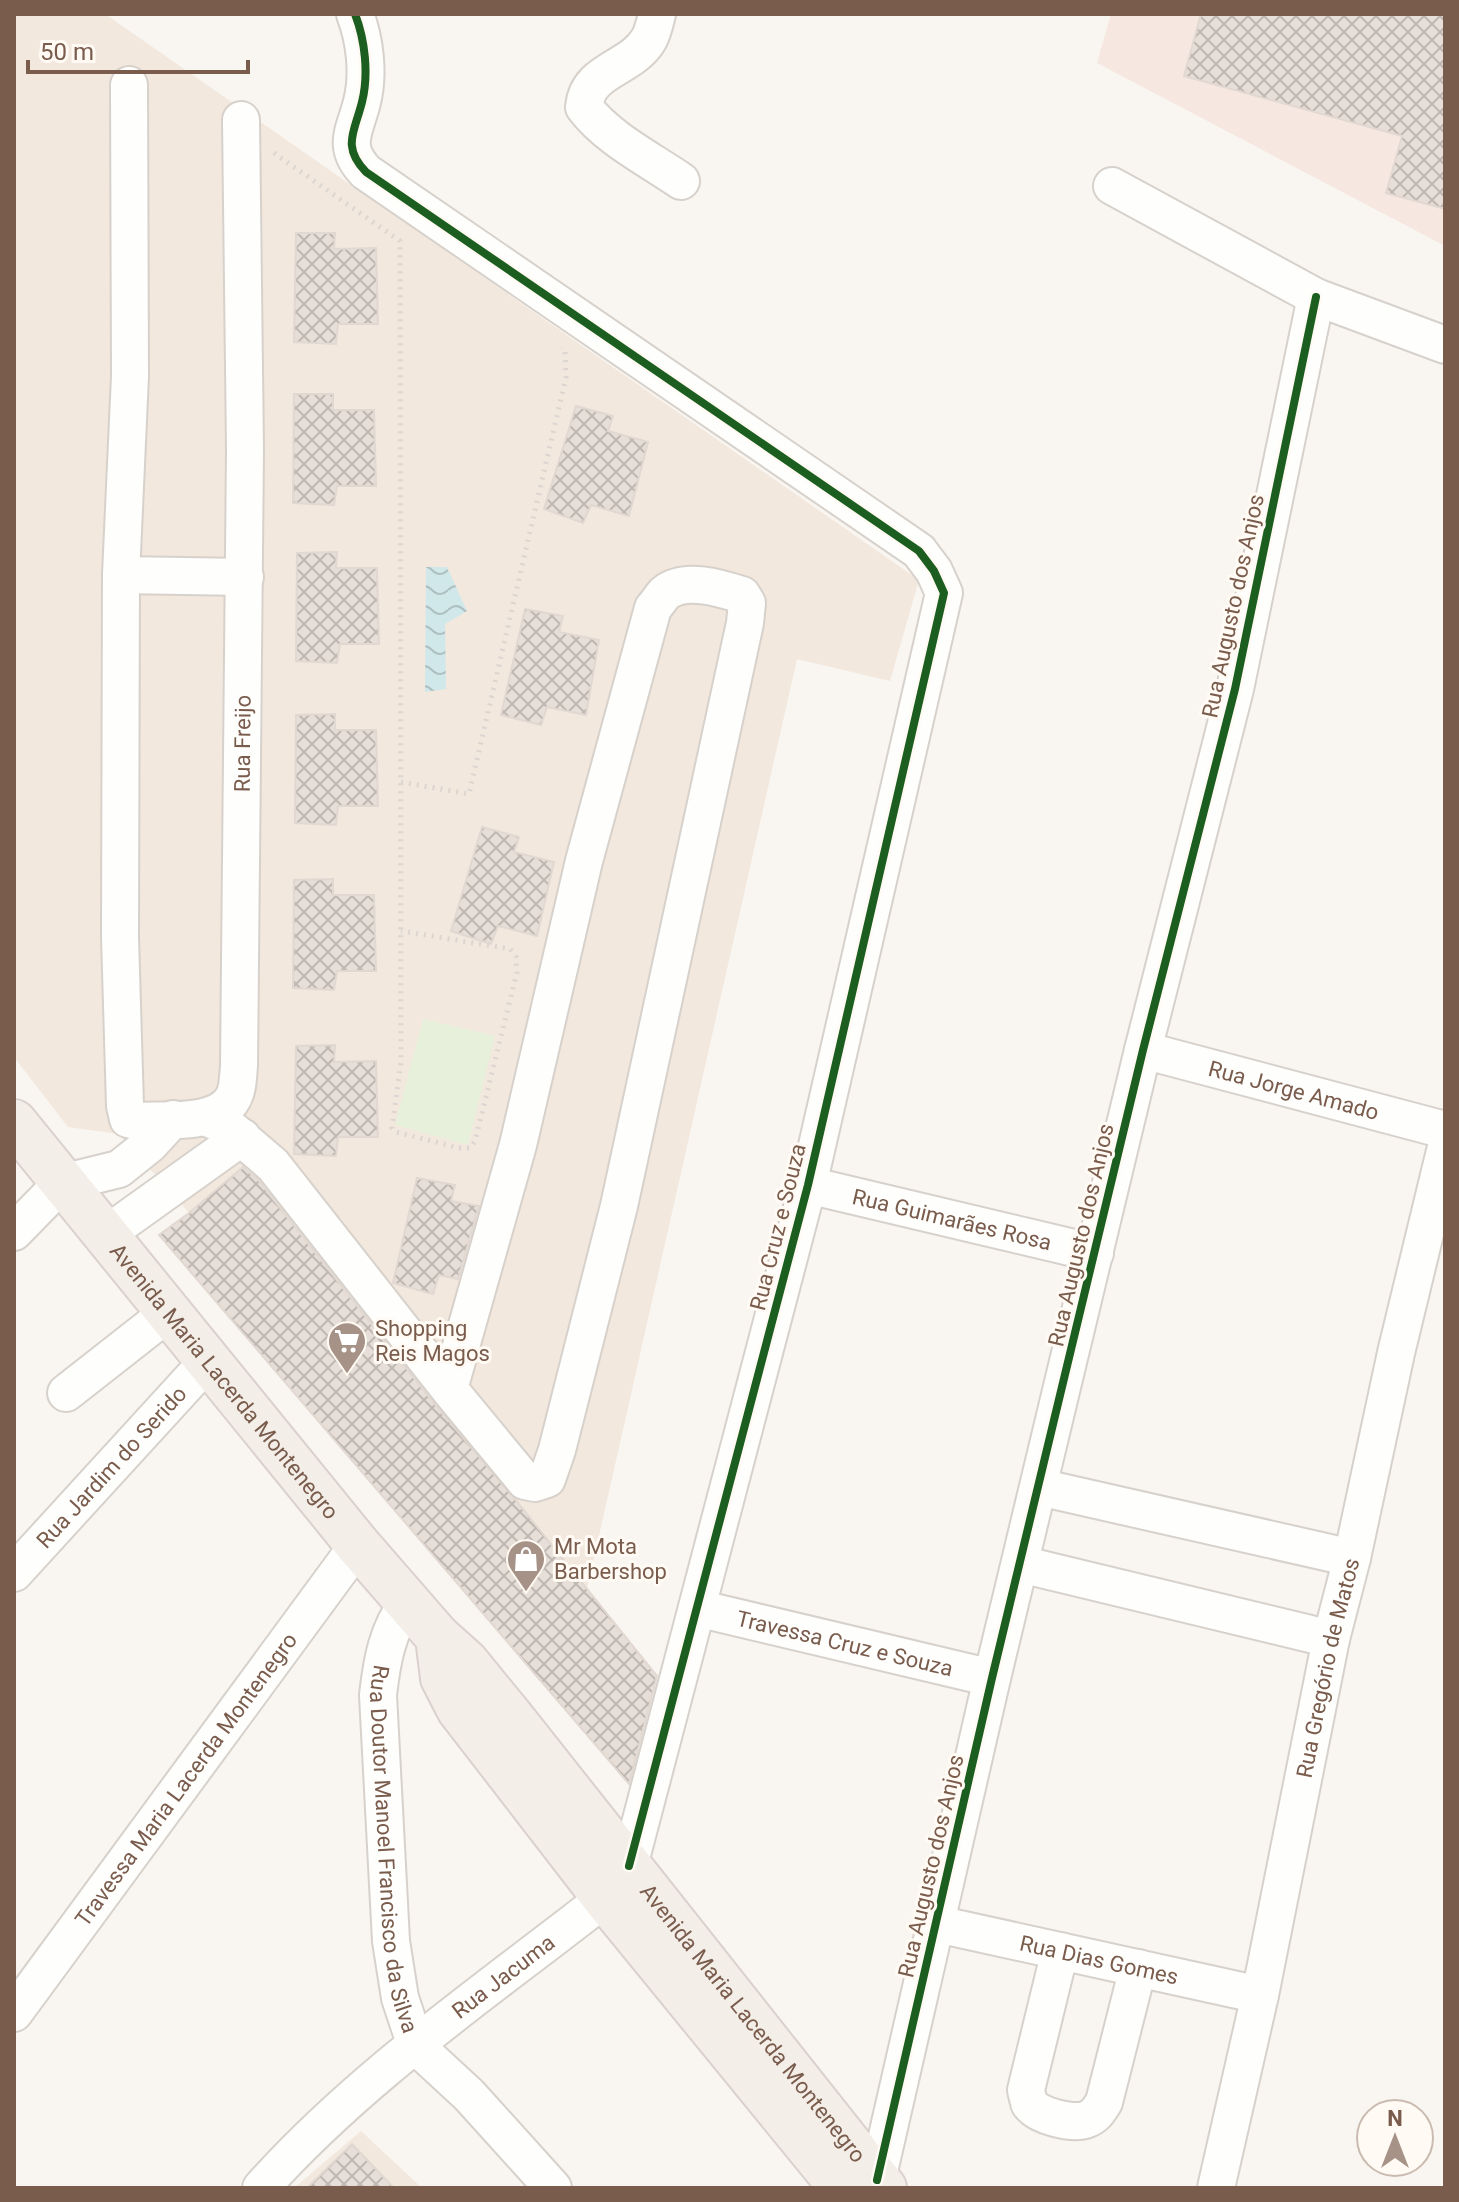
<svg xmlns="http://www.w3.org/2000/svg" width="1459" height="2202" viewBox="0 0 1459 2202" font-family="Roboto,sans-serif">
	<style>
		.residential { fill: #f2e8de }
		.commercial { fill: #f6e8e1 }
		.pitch { fill: #e7f0db }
		.water { fill: url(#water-waves) }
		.building { fill: url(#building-cross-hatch); stroke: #e2d8d2; stroke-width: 2 }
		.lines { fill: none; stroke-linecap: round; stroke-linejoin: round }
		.minor-casing { stroke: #d7d1cb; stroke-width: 40 }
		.major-casing { stroke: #dad1cc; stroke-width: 48 }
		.path { stroke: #dcd5d0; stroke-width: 5; stroke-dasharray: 2 6; stroke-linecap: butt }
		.minor { stroke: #fefefd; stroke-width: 36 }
		.major { stroke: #f3eee8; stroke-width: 44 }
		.cycleway-casing { stroke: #fffaf3; stroke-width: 13 }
		.cycleway { stroke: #1b5e20; stroke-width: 8 }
		.labels { text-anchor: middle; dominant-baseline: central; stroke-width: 6; stroke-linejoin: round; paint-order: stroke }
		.street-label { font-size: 22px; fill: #7a5c4d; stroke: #fffaf3 }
		.poi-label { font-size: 22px; fill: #7a5c4d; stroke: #fffaf3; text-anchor: start }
	</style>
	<defs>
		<pattern id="water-waves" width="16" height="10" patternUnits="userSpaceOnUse" patternTransform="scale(2)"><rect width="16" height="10" fill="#d0e8ea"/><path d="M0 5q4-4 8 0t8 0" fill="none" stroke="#aebfc0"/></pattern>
		<pattern id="building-cross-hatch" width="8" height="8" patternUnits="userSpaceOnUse" patternTransform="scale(2)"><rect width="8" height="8" fill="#e6ded7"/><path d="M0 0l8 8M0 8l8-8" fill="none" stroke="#bfb7b1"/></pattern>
	</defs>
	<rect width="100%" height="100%" fill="#f9f5f0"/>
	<!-- residential -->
	<path class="residential" d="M 14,14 L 105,14 L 919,580 L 890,681 L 797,659 L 587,1589 L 246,1165 L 189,1213 L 119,1134 L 68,1127 L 14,1057 Z
		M 361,2131 L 422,2188 L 294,2188 Z"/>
	<!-- commercial -->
	<path class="commercial" d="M 1111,14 L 1445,14 L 1445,246 L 1097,63 Z"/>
	<!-- pitch -->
	<path class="pitch" d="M 423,1019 L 495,1036 L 468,1145 L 395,1125 Z"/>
	<!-- water -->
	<path class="water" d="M 426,567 L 447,567 L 467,611 L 445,624 L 446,689 L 425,692 Z"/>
	<!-- building -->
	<path class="building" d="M 1201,14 L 1445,14 L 1445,209 L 1386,193 L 1402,136 L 1184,76 Z
		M 296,233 L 335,233 L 334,249 L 376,248 L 378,324 L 338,324 L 336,344 L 294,342 Z
		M 294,394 L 333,394 L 333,410 L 374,410 L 376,486 L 337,486 L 334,505 L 293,503 Z
		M 576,406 L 613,416 L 608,431 L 648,442 L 629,516 L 591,505 L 583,523 L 544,509 Z
		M 337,552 L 336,568 L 377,568 L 379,644 L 340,644 L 337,663 L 296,661 L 297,553 Z
		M 525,609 L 563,616 L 559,632 L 599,640 L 586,715 L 547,707 L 541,725 L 501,715 Z
		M 335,714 L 335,730 L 376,730 L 378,806 L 338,806 L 336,825 L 295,823 L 296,715 Z
		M 482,827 L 519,837 L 514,852 L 554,862 L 537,936 L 498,926 L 491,944 L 451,931 Z
		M 333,879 L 333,895 L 374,895 L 376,971 L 337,971 L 334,990 L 293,988 L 294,880 Z
		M 335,1045 L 334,1062 L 376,1061 L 378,1137 L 338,1137 L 336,1156 L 294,1154 L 296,1046 Z
		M 243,1167 L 258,1180 L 433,1402 L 514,1498 L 657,1676 L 629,1784 L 159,1235 L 189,1213 Z
		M 417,1178 L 455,1185 L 451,1201 L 479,1206 L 458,1279 L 439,1275 L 433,1294 L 393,1283 Z
		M 352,2144 L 394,2188 L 307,2188 Z"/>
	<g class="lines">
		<defs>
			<g id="minor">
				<path d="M 355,14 C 365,40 369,74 362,102 C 355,131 341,146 366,172 L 919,551 L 934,571 L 944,593 L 808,1185 L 629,1866"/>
				<path d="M 657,14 C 655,22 653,32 649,39 C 631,70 588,68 584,107 C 607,138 649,159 681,181"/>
				<path id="s1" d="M 129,85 L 130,376 L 121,575 L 120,937 L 125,1106 L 128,1119 L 136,1121 C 164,1119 218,1126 233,1098 C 238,1090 238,1076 239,1066 L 245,450 L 241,120"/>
				<path d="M 1112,186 L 1316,297 L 1445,345"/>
				<path d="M 121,575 L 245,577"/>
				<path id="s2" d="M 1143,1050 L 1445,1130"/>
				<path d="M 208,1118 L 230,1128 L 273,1165 L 449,1389 L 525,1481 L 535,1483 L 547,1479 L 557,1450 L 619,1206 L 745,623 L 747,603 L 742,595 C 720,588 685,577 665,593 C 661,597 657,604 653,608 L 584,861 L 518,1145 L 449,1389"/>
				<path id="s3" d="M 808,1185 L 1095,1253"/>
				<path d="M 14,1232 L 62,1183 L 119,1169 L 149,1145 L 173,1119"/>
				<path d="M 105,1235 L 242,1137"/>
				<path d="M 66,1393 L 168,1313"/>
				<path d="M 1039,1487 L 1352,1558"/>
				<path d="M 1020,1564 L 1331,1639"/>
				<path id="s4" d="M 14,1573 L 207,1362"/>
				<path id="s5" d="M 408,1602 C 387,1631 382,1660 378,1695 L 391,1941 L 400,1998 L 416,2046 L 469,2095 L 553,2188"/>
				<path id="s6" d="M 697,1608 L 992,1678"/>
				<path id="s7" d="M 937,1924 L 1260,1995"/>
				<path d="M 1060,1951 L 1026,2090 C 1026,2091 1029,2102 1029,2103 C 1037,2116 1071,2124 1085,2120 C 1095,2117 1099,2110 1104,2102 L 1138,1968"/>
				<path id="s8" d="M 14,2013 L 358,1545"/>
				<path d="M 877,2180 L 992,1678 L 1143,1050 L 1235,689 L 1316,297"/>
				<path id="s9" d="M 261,2188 C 361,2076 488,1990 605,1898"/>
				<path id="s10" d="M 1216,2188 L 1260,1995 L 1331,1639 L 1352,1558 L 1396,1353 L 1445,1151"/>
			</g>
			<g id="major">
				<path id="s11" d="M 14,1122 L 358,1545 L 438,1637 L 466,1662 L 511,1717 L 884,2188"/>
				<path d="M 438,1637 L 443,1678 L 459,1709 L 605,1898 L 842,2188"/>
			</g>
		</defs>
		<!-- minor casing -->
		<use href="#minor" class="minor-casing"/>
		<!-- major casing -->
		<use href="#major" class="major-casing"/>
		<!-- path -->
		<path class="path" d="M 274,153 L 400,241 L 401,1061 L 392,1128 L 396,1132 L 460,1148 L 470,1148 L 475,1141 L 517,972 L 516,957 L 510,949 L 401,931
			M 401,782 L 469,794 L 566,377 L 565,351 L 562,347"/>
		<!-- minor -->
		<use href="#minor" class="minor"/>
		<!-- major -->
		<use href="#major" class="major"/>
		<defs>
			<path id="cycleway" d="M 355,14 C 365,40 369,74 362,102 C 355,131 341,146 366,172 L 919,551 L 934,571 L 944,593 L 808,1185 L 629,1866
				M 877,2180 L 992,1678 L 1143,1050 L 1235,689 L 1316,297"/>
		</defs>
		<!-- cycleway casing -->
		<use href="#cycleway" class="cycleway-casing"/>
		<!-- cycleway -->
		<use href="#cycleway" class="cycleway"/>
	</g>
	<!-- icons -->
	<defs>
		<symbol id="supermarket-pin" viewBox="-11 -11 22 30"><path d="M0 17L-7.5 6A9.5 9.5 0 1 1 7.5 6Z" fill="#a69286" stroke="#fffaf3"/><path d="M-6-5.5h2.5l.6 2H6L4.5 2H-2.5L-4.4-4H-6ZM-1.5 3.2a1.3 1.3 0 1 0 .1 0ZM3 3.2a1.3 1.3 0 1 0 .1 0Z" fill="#fff"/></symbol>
		<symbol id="shop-pin" viewBox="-11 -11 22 30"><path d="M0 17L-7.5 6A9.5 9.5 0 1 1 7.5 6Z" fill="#a69286" stroke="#fffaf3"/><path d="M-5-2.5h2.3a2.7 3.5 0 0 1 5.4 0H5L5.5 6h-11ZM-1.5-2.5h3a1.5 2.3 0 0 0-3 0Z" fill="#fff"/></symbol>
	</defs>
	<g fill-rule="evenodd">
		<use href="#supermarket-pin" x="325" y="1319" width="44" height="60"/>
		<use href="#shop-pin" x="504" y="1537" width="44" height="60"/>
	</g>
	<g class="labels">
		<!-- street labels -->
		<g class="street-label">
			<text transform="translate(1233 606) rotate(-78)">Rua Augusto dos Anjos</text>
			<text stroke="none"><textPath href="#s1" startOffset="1502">Rua Freijo</textPath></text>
			<text stroke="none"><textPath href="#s2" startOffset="156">Rua Jorge Amado</textPath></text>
			<text stroke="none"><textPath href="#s3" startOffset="148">Rua Guimarães Rosa</textPath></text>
			<text transform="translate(778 1227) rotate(-76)">Rua Cruz e Souza</text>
			<text transform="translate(1081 1235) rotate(-77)">Rua Augusto dos Anjos</text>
			<text stroke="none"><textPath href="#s11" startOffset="334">Avenida Maria Lacerda Montenegro</textPath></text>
			<text stroke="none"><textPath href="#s4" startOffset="144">Rua Jardim do Serido</textPath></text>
			<text stroke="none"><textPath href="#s6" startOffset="152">Travessa Cruz e Souza</textPath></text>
			<text stroke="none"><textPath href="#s10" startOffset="532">Rua Gregório de Matos</textPath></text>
			<text stroke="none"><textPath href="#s8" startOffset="290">Travessa Maria Lacerda Montenegro</textPath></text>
			<text stroke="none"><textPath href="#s5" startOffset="254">Rua Doutor Manoel Francisco da Silva</textPath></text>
			<text transform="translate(931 1866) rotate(-77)">Rua Augusto dos Anjos</text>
			<text stroke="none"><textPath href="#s7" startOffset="166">Rua Dias Gomes</textPath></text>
			<text stroke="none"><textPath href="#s9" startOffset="322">Rua Jacuma</textPath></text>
			<text stroke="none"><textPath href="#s11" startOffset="1166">Avenida Maria Lacerda Montenegro</textPath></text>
		</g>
		<!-- poi labels -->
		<g class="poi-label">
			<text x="375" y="1328">Shopping<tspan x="375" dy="25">Reis Magos</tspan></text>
			<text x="554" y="1546">Mr Mota<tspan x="554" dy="25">Barbershop</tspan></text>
		</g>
	</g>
	<!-- border -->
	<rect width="1459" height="2202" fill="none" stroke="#7a5c4d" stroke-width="32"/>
	<!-- north arrow -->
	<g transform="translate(1395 2138)"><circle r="38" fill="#fffaf3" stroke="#cabbb1" stroke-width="2"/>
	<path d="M0-6L14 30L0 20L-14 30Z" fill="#a69286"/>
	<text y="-12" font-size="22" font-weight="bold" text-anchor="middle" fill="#7a5c4d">N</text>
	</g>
	<!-- scale -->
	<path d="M28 60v12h220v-12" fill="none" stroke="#7a5c4d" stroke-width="4"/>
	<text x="40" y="60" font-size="24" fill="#7a5c4d" stroke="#fffaf3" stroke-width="6" paint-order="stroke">50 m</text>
</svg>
